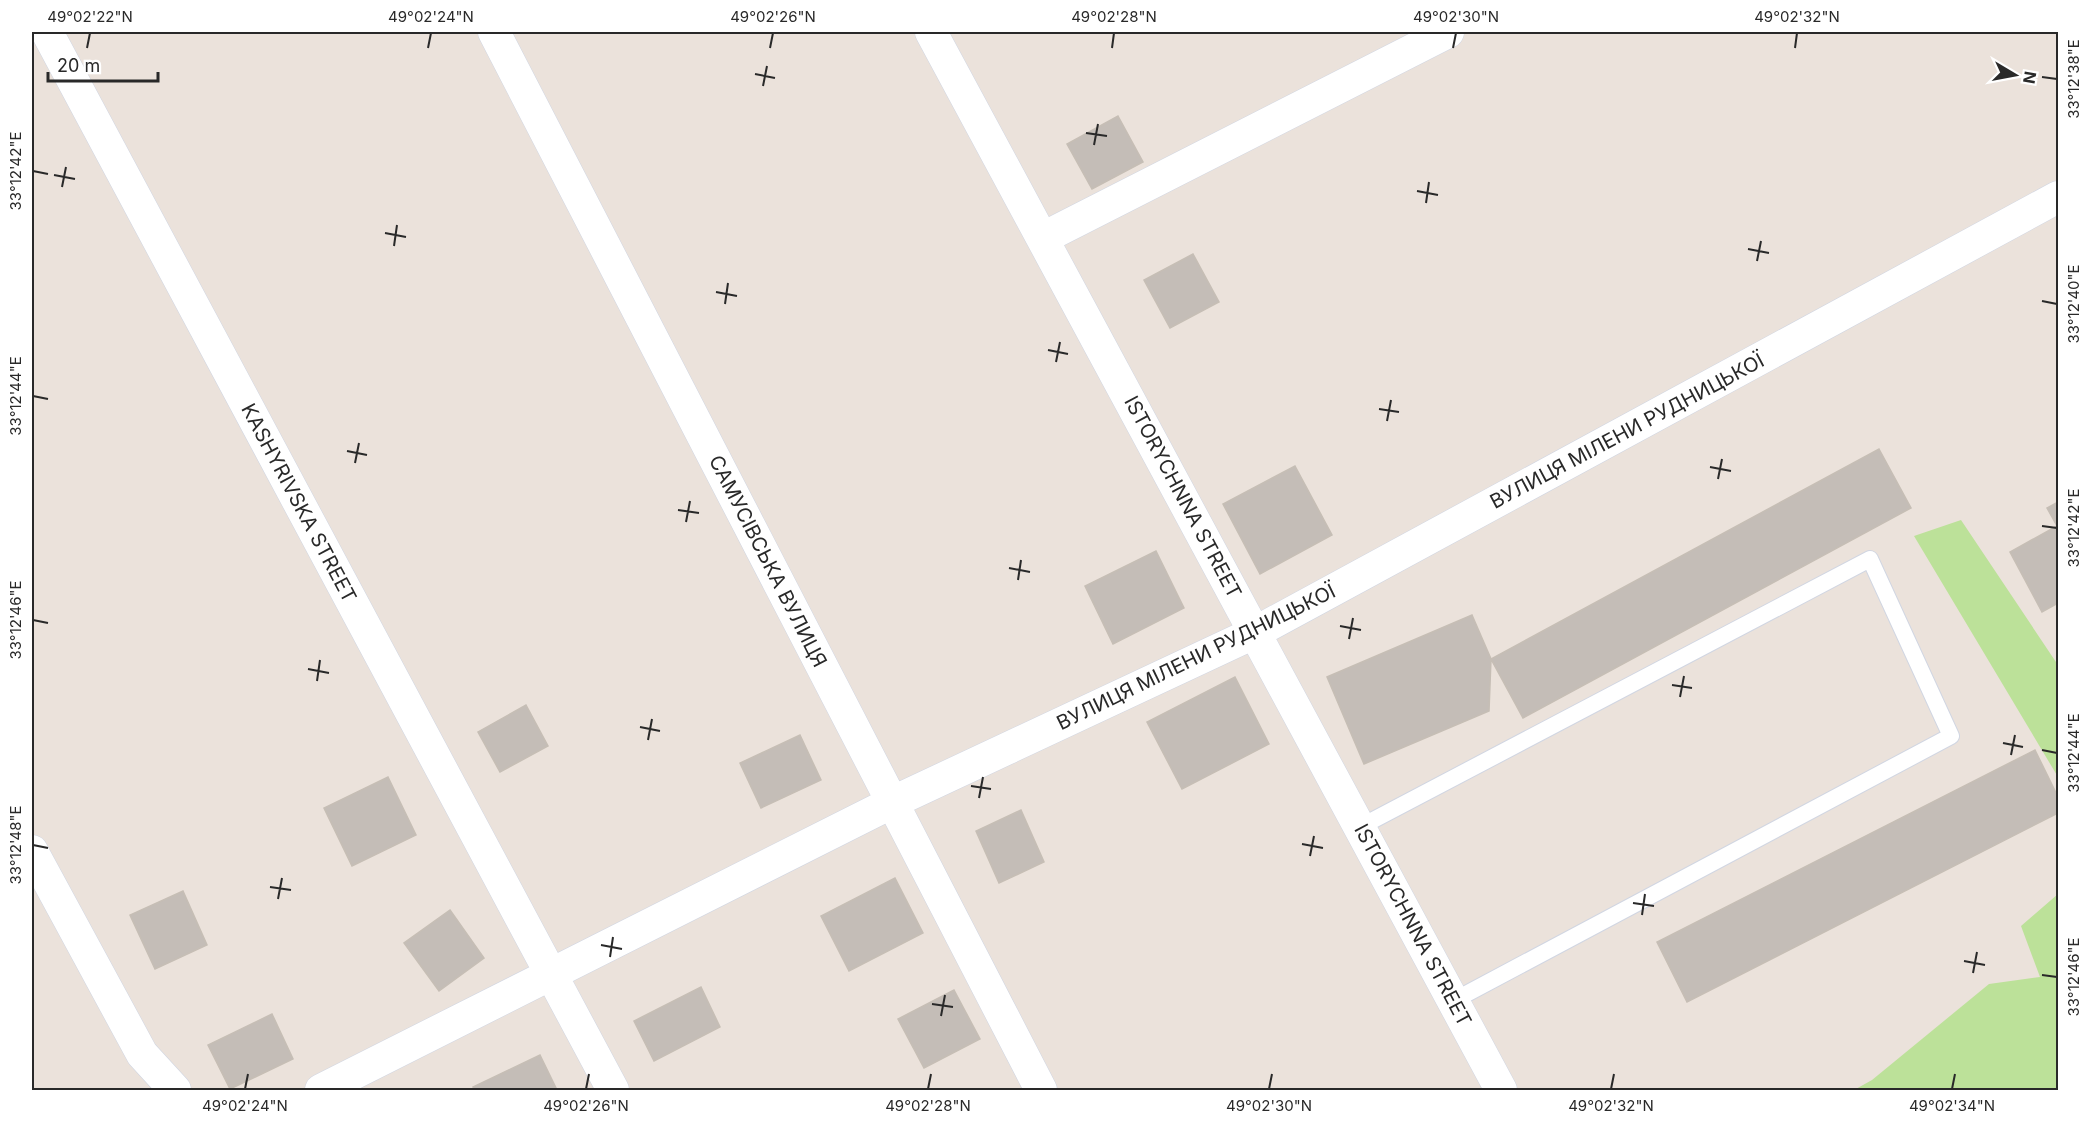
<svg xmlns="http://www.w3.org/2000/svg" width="2090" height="1122" viewBox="0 0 2090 1122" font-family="Inter,sans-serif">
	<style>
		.green { fill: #bce199 }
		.building { fill: #c4bdb7; stroke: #c6beb5; stroke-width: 1.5 }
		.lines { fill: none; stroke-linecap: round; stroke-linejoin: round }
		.service-casing { stroke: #d1d6e2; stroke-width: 18 }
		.minor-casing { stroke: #d1d6e2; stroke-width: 33 }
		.service { stroke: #fff; stroke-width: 16 }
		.minor { stroke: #fff; stroke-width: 32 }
		.ticks { fill: none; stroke: #292929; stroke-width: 2 }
		.labels { text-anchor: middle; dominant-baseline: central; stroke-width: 5; stroke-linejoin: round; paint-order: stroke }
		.street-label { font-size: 20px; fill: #292929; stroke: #fff }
		.neatline { fill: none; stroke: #292929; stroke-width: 2 }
		.ticks-label { font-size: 15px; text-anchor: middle; fill: #292929 }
	</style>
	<rect width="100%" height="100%" fill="#ebe2db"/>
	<!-- green -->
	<path class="green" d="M 1961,520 L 2058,665 L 2058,777 L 1914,536 Z
		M 2058,894 L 2058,1090 L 1854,1090 L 1872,1080 L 1989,984 L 2040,977 L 2021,926 Z"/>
	<!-- building -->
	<path class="building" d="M 1118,116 L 1143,162 L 1092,189 L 1067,144 Z
		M 1193,254 L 1219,302 L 1170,328 L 1144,280 Z
		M 1879,449 L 1911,508 L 1523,718 L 1491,659 Z
		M 1295,466 L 1332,535 L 1260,574 L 1223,504 Z
		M 2058,502 L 2058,603 L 2042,612 L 2010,552 L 2057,526 L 2047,508 Z
		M 1156,551 L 1184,608 L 1113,644 L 1085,586 Z
		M 1472,615 L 1491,659 L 1489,711 L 1364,764 L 1327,677 Z
		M 1235,677 L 1269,744 L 1182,789 L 1147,722 Z
		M 526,705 L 548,746 L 500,772 L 478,732 Z
		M 800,735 L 821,780 L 761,808 L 740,763 Z
		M 2035,750 L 2058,797 L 2058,813 L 1687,1002 L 1657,942 Z
		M 388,777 L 416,835 L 352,866 L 324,808 Z
		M 1021,810 L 1044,862 L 999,883 L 976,831 Z
		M 895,878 L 923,933 L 849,971 L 821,916 Z
		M 183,891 L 207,945 L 155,969 L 130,915 Z
		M 450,910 L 484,958 L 439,991 L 404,943 Z
		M 701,987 L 720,1027 L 654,1061 L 634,1021 Z
		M 954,990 L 980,1039 L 924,1068 L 898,1019 Z
		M 272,1014 L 293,1059 L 230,1089 L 208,1045 Z
		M 540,1055 L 557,1090 L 475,1090 L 473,1087 Z"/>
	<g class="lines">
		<defs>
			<path id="service" d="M 1360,827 L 1870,559 L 1951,736 L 1453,1001"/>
			<path id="minor" d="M 47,32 L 613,1090
				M 494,32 L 1041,1090
				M 931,32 L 1501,1090
				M 1043,238 L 1448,32
				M 32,851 L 142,1054 L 175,1090
				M 321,1090 L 893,802 L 1256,632 L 2058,197"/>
		</defs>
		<!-- service casing -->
		<use href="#service" class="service-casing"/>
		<!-- minor casing -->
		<use href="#minor" class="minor-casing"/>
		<!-- service -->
		<use href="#service" class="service"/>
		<!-- minor -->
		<use href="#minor" class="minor"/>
	</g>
	<!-- ticks -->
	<path class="ticks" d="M 87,48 L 90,33M 428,48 L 431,33M 770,48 L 773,33M 1112,48 L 1114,33M 1453,48 L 1456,33M 1795,48 L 1797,33M 755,74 L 775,78M 2042,77 L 2057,79M 763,86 L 767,66M 1086,133 L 1107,136M 1094,145 L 1098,124M 33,171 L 48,174M 54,175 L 75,179M 62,187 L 66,167M 1417,191 L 1438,195M 1426,203 L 1429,182M 385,233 L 406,237M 394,246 L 397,225M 1748,249 L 1769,253M 1757,261 L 1761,241M 716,292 L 737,296M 2042,301 L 2057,304M 725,304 L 728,283M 1048,350 L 1068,354M 1056,362 L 1060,342M 33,396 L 48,399M 1379,409 L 1399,412M 1387,421 L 1391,400M 347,451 L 367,455M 355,463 L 359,443M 1710,467 L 1731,471M 1718,479 L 1722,459M 678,510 L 699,513M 686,522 L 690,501M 2042,526 L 2057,528M 1009,568 L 1030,572M 1018,580 L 1021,560M 33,620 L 48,623M 1340,626 L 1361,630M 1349,639 L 1353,618M 308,669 L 329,673M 317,681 L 320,660M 1672,685 L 1692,688M 1680,697 L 1684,676M 640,727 L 660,731M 648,740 L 652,719M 2003,743 L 2023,747M 2042,750 L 2057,753M 2011,755 L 2015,735M 971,786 L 991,789M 979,798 L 983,777M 1302,844 L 1323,848M 33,845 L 48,848M 1310,856 L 1314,836M 270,887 L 291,890M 278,899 L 282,878M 1633,903 L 1654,906M 1642,915 L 1645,894M 601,945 L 622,949M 610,957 L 613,937M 1964,961 L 1985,965M 1973,973 L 1977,952M 2042,975 L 2057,977M 932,1004 L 953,1007M 941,1016 L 945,995M 245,1089 L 248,1074M 586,1089 L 589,1074M 928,1089 L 931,1074M 1269,1089 L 1272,1074M 1611,1089 L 1614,1074M 1952,1089 L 1955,1074"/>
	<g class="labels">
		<!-- street labels -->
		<g class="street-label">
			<text transform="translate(1627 431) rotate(-28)">ВУЛИЦЯ МІЛЕНИ РУДНИЦЬКОЇ</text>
			<text transform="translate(1183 497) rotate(62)">ISTORYCHNNA STREET</text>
			<text transform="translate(299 503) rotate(62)">KASHYRIVSKA STREET</text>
			<text transform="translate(768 561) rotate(63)">САМУСІВСЬКА ВУЛИЦЯ</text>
			<text transform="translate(1196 657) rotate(-26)">ВУЛИЦЯ МІЛЕНИ РУДНИЦЬКОЇ</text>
			<text transform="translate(1413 925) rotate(62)">ISTORYCHNNA STREET</text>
		</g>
	</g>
	<!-- border -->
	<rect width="2090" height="1122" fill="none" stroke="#ffffff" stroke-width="66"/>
	<!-- north arrow -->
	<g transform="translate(2015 75) rotate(100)" stroke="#ffffff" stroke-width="4.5" paint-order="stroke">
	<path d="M0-4.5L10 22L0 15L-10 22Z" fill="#292929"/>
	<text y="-9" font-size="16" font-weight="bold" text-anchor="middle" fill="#292929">N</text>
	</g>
	<!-- scale -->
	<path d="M48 72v9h110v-9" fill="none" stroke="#292929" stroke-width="3"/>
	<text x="57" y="72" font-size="18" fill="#292929" stroke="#ffffff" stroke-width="4.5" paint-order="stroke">20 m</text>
	<rect x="33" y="33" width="2024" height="1056" class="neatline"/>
	<g class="ticks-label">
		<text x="90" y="22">49°02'22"N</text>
		<text x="431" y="22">49°02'24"N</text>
		<text x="773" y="22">49°02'26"N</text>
		<text x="1114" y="22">49°02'28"N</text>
		<text x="1456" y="22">49°02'30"N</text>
		<text x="1797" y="22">49°02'32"N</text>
		<text transform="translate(2074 79) rotate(-90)" y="5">33°12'38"E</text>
		<text transform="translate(16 171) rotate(-90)" y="5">33°12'42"E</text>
		<text transform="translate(2074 304) rotate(-90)" y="5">33°12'40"E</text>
		<text transform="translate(16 396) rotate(-90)" y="5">33°12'44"E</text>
		<text transform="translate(2074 528) rotate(-90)" y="5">33°12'42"E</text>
		<text transform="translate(16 620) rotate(-90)" y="5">33°12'46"E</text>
		<text transform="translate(2074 753) rotate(-90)" y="5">33°12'44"E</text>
		<text transform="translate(16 845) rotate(-90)" y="5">33°12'48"E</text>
		<text transform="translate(2074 977) rotate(-90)" y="5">33°12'46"E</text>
		<text x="245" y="1111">49°02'24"N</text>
		<text x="586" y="1111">49°02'26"N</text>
		<text x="928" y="1111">49°02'28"N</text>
		<text x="1269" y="1111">49°02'30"N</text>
		<text x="1611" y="1111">49°02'32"N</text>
		<text x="1952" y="1111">49°02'34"N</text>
	</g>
</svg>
